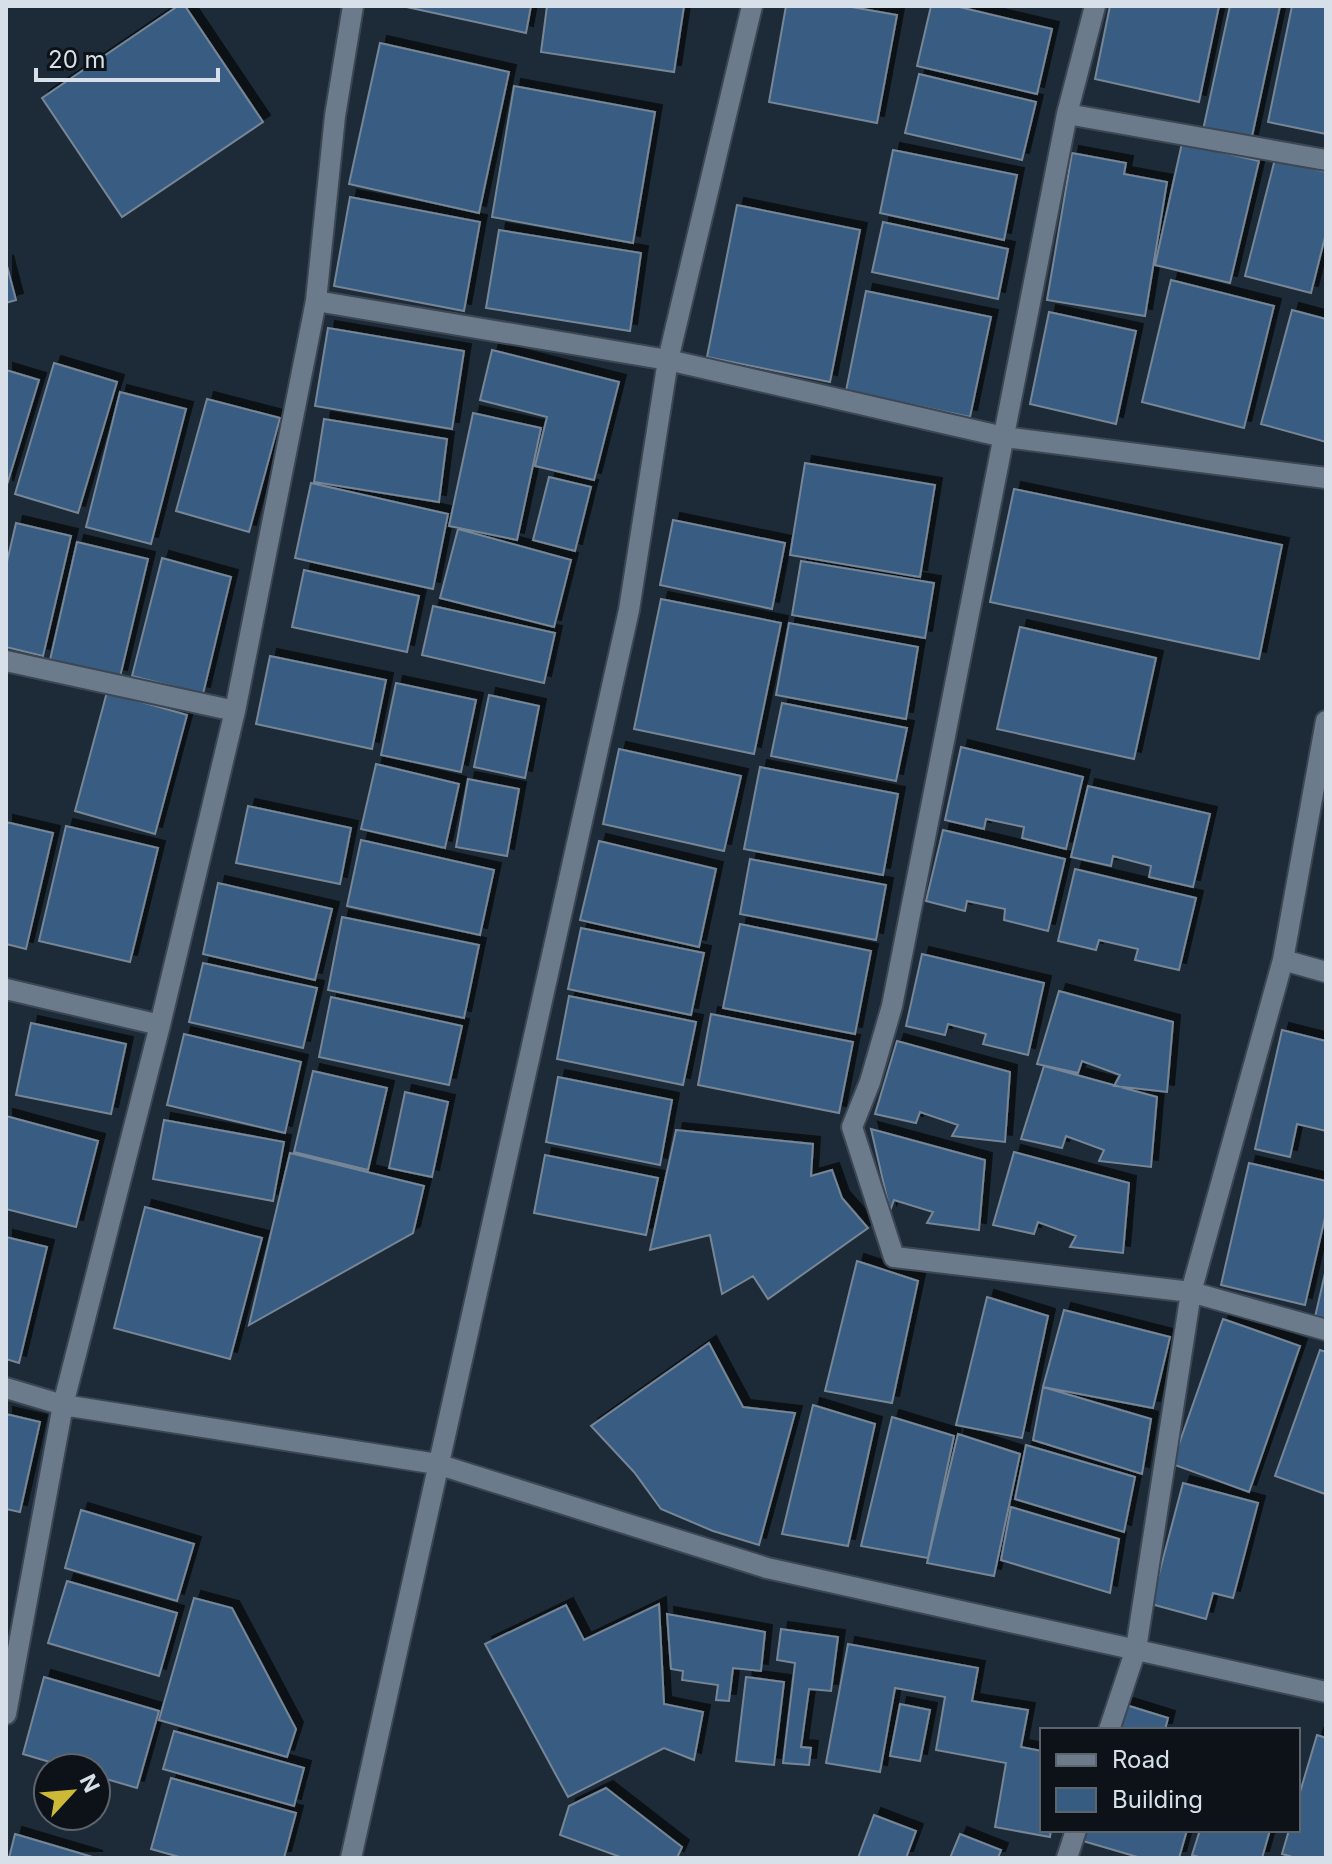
<svg xmlns="http://www.w3.org/2000/svg" width="1332" height="1864" viewBox="0 0 1332 1864" font-family="Inter,sans-serif">
	<style>
		.building { fill: #375c82; stroke: #778696; stroke-width: 2; filter: url(#shadow) }
		.lines { fill: none; stroke-linecap: round; stroke-linejoin: round }
		.minor-casing { stroke: #3c4753; stroke-width: 24 }
		.minor { stroke: #6c7b8b; stroke-width: 20 }
	</style>
	<defs>
		<filter id="shadow"><feDropShadow dx="7" dy="-7" stdDeviation="0" flood-color="#0009"/></filter>
	</defs>
	<rect width="100%" height="100%" fill="#1d2a37"/>
	<!-- building -->
	<path class="building" d="M 178,6 L 185,6 L 263,122 L 122,217 L 42,98 Z
		M 402,6 L 531,6 L 526,33 Z
		M 547,6 L 684,6 L 674,72 L 541,52 Z
		M 786,6 L 846,6 L 897,15 L 877,123 L 769,102 Z
		M 931,6 L 955,6 L 1052,29 L 1037,94 L 917,66 Z
		M 1110,6 L 1219,6 L 1199,102 L 1095,79 Z
		M 1230,6 L 1280,6 L 1251,141 L 1203,130 Z
		M 1292,6 L 1326,6 L 1326,134 L 1268,122 Z
		M 380,43 L 509,72 L 479,213 L 349,184 Z
		M 919,74 L 1036,102 L 1022,160 L 905,133 Z
		M 514,86 L 655,112 L 633,243 L 492,217 Z
		M 1182,143 L 1259,161 L 1230,283 L 1155,265 Z
		M 893,150 L 1017,175 L 1004,240 L 880,213 Z
		M 1072,153 L 1126,163 L 1124,174 L 1167,182 L 1145,316 L 1047,300 Z
		M 1275,159 L 1326,172 L 1326,233 L 1311,293 L 1245,276 Z
		M 350,197 L 480,222 L 464,311 L 334,286 Z
		M 737,205 L 860,230 L 830,382 L 707,357 Z
		M 883,222 L 1008,249 L 998,299 L 872,272 Z
		M 499,230 L 641,253 L 630,331 L 486,308 Z
		M 6,262 L 16,300 L 6,303 Z
		M 1171,280 L 1274,306 L 1244,428 L 1142,402 Z
		M 866,291 L 991,317 L 970,417 L 846,391 Z
		M 1292,310 L 1326,319 L 1326,442 L 1261,424 Z
		M 1049,312 L 1136,331 L 1116,424 L 1030,404 Z
		M 328,328 L 464,351 L 452,429 L 315,406 Z
		M 492,350 L 619,382 L 594,480 L 535,466 L 547,417 L 480,400 Z
		M 54,363 L 117,382 L 78,513 L 15,494 Z
		M 6,370 L 39,380 L 6,488 Z
		M 120,392 L 186,409 L 151,544 L 86,527 Z
		M 207,399 L 280,418 L 249,532 L 176,511 Z
		M 473,413 L 541,428 L 517,540 L 449,526 Z
		M 324,419 L 447,439 L 439,502 L 314,482 Z
		M 805,463 L 935,485 L 920,577 L 790,555 Z
		M 549,477 L 591,487 L 575,551 L 533,540 Z
		M 311,483 L 448,514 L 433,589 L 295,558 Z
		M 1014,489 L 1282,545 L 1259,659 L 990,602 Z
		M 673,520 L 785,543 L 772,609 L 660,585 Z
		M 16,523 L 71,536 L 43,656 L 6,647 L 6,566 Z
		M 458,529 L 571,560 L 554,627 L 440,598 Z
		M 77,542 L 148,559 L 120,677 L 50,660 Z
		M 162,558 L 231,577 L 203,694 L 132,676 Z
		M 801,561 L 934,583 L 925,638 L 792,615 Z
		M 304,570 L 419,596 L 407,652 L 292,627 Z
		M 661,599 L 781,623 L 754,754 L 634,729 Z
		M 433,606 L 555,633 L 544,683 L 422,655 Z
		M 789,623 L 918,647 L 906,719 L 776,695 Z
		M 1020,627 L 1156,658 L 1134,759 L 997,729 Z
		M 270,656 L 386,680 L 372,749 L 256,724 Z
		M 396,683 L 476,700 L 461,772 L 381,755 Z
		M 107,692 L 187,715 L 155,834 L 75,811 Z
		M 489,695 L 539,706 L 525,778 L 474,767 Z
		M 782,703 L 907,728 L 896,781 L 771,756 Z
		M 961,747 L 1083,777 L 1066,849 L 1022,838 L 1024,827 L 986,819 L 984,829 L 945,820 Z
		M 619,749 L 741,776 L 724,851 L 603,824 Z
		M 376,764 L 459,784 L 445,848 L 361,829 Z
		M 760,767 L 898,794 L 883,875 L 744,849 Z
		M 468,779 L 519,789 L 507,856 L 456,847 Z
		M 1088,786 L 1210,814 L 1193,887 L 1149,877 L 1151,866 L 1113,856 L 1111,866 L 1071,857 Z
		M 248,806 L 351,828 L 340,884 L 236,863 Z
		M 6,822 L 53,833 L 26,949 L 6,944 Z
		M 66,826 L 158,848 L 130,962 L 39,941 Z
		M 943,830 L 1065,859 L 1048,931 L 1004,920 L 1005,909 L 967,901 L 965,911 L 926,901 Z
		M 361,840 L 494,870 L 480,935 L 347,906 Z
		M 599,841 L 716,869 L 699,947 L 580,920 Z
		M 750,859 L 886,885 L 876,940 L 740,914 Z
		M 1075,869 L 1196,898 L 1179,970 L 1135,960 L 1138,949 L 1099,940 L 1096,950 L 1058,941 Z
		M 218,883 L 332,909 L 315,980 L 203,954 Z
		M 342,917 L 479,945 L 464,1018 L 328,990 Z
		M 740,924 L 871,951 L 855,1034 L 723,1008 Z
		M 581,928 L 704,953 L 691,1015 L 568,989 Z
		M 922,954 L 1044,983 L 1028,1055 L 983,1044 L 986,1034 L 948,1024 L 945,1035 L 906,1026 Z
		M 203,963 L 317,988 L 303,1048 L 189,1022 Z
		M 1059,991 L 1173,1022 L 1167,1092 L 1114,1086 L 1120,1075 L 1082,1061 L 1078,1073 L 1037,1064 Z
		M 569,996 L 696,1022 L 683,1085 L 557,1059 Z
		M 331,997 L 462,1026 L 449,1085 L 319,1057 Z
		M 711,1014 L 853,1042 L 839,1113 L 698,1085 Z
		M 31,1023 L 126,1044 L 111,1114 L 16,1095 Z
		M 1282,1030 L 1326,1041 L 1326,1131 L 1297,1124 L 1290,1157 L 1255,1149 Z
		M 184,1034 L 301,1062 L 285,1133 L 167,1105 Z
		M 897,1041 L 1010,1072 L 1005,1142 L 952,1136 L 958,1125 L 920,1112 L 916,1123 L 875,1114 Z
		M 1044,1066 L 1157,1097 L 1151,1167 L 1099,1161 L 1104,1150 L 1066,1136 L 1062,1148 L 1021,1139 Z
		M 313,1071 L 387,1088 L 368,1170 L 294,1152 Z
		M 558,1077 L 672,1100 L 660,1165 L 546,1142 Z
		M 405,1092 L 448,1102 L 432,1177 L 389,1168 Z
		M 6,1116 L 98,1141 L 76,1227 L 6,1209 Z
		M 164,1120 L 284,1142 L 273,1201 L 153,1179 Z
		M 871,1129 L 985,1160 L 979,1230 L 927,1223 L 933,1212 L 894,1200 L 890,1211 Z
		M 676,1130 L 813,1144 L 811,1176 L 832,1170 L 842,1198 L 868,1228 L 768,1299 L 753,1276 L 722,1294 L 710,1235 L 650,1250 Z
		M 1014,1152 L 1129,1183 L 1123,1253 L 1070,1247 L 1076,1236 L 1038,1222 L 1034,1234 L 993,1225 Z
		M 290,1153 L 424,1186 L 413,1233 L 249,1325 Z
		M 545,1155 L 658,1178 L 646,1235 L 534,1213 Z
		M 1249,1163 L 1326,1181 L 1326,1213 L 1305,1305 L 1221,1285 Z
		M 145,1207 L 262,1238 L 230,1359 L 114,1328 Z
		M 6,1237 L 47,1247 L 19,1363 L 6,1359 Z
		M 857,1261 L 918,1281 L 892,1403 L 825,1391 Z
		M 1326,1269 L 1326,1320 L 1315,1317 Z
		M 987,1297 L 1048,1316 L 1022,1438 L 956,1425 Z
		M 1064,1310 L 1170,1337 L 1153,1408 L 1043,1387 Z
		M 1223,1319 L 1300,1346 L 1249,1492 L 1172,1464 Z
		M 709,1343 L 743,1407 L 795,1413 L 759,1545 L 713,1531 L 661,1509 L 634,1472 L 591,1426 Z
		M 1320,1350 L 1326,1352 L 1325,1494 L 1275,1476 Z
		M 1043,1387 L 1151,1419 L 1142,1474 L 1033,1440 Z
		M 813,1405 L 875,1424 L 848,1546 L 782,1534 Z
		M 6,1414 L 40,1422 L 20,1512 L 6,1509 Z
		M 892,1417 L 954,1436 L 928,1558 L 861,1546 Z
		M 958,1434 L 1020,1454 L 994,1576 L 927,1563 Z
		M 1026,1445 L 1135,1477 L 1124,1532 L 1015,1499 Z
		M 1183,1483 L 1258,1503 L 1233,1598 L 1213,1593 L 1206,1619 L 1151,1604 Z
		M 1011,1507 L 1119,1539 L 1110,1593 L 1001,1560 Z
		M 81,1510 L 194,1544 L 177,1601 L 65,1568 Z
		M 67,1581 L 177,1613 L 159,1676 L 48,1643 Z
		M 194,1598 L 232,1608 L 296,1729 L 287,1757 L 159,1720 Z
		M 659,1604 L 664,1704 L 703,1712 L 694,1760 L 664,1748 L 568,1797 L 485,1644 L 566,1605 L 584,1640 Z
		M 667,1614 L 765,1632 L 761,1671 L 733,1668 L 729,1701 L 716,1700 L 718,1685 L 682,1680 L 683,1671 L 671,1669 Z
		M 781,1629 L 838,1637 L 831,1691 L 809,1689 L 801,1747 L 811,1748 L 809,1765 L 783,1763 L 795,1663 L 777,1660 Z
		M 848,1644 L 978,1668 L 972,1701 L 1028,1710 L 1021,1747 L 1042,1751 L 1042,1830 L 1051,1830 L 1050,1837 L 995,1827 L 1006,1763 L 936,1750 L 945,1697 L 895,1688 L 880,1772 L 826,1763 Z
		M 44,1677 L 159,1711 L 137,1788 L 96,1776 L 96,1768 L 70,1768 L 23,1754 Z
		M 746,1677 L 784,1682 L 774,1765 L 736,1761 Z
		M 900,1704 L 930,1710 L 920,1761 L 890,1756 Z
		M 1126,1705 L 1168,1718 L 1165,1730 L 1119,1730 Z
		M 174,1731 L 304,1768 L 294,1806 L 163,1769 Z
		M 1317,1735 L 1326,1738 L 1326,1858 L 1296,1858 L 1282,1854 L 1289,1830 L 1298,1830 L 1298,1799 Z
		M 171,1778 L 296,1813 L 284,1858 L 183,1858 L 151,1849 Z
		M 606,1788 L 682,1847 L 677,1858 L 623,1858 L 560,1835 L 569,1806 Z
		M 874,1815 L 916,1831 L 906,1858 L 858,1858 Z
		M 1086,1830 L 1187,1830 L 1179,1858 L 1141,1858 L 1083,1841 Z
		M 1200,1830 L 1270,1830 L 1262,1858 L 1202,1858 L 1192,1855 Z
		M 15,1834 L 96,1858 L 9,1858 Z
		M 960,1834 L 1001,1850 L 998,1858 L 950,1858 Z"/>
	<g class="lines">
		<defs>
			<path id="minor" d="M 1095,6 L 1067,114 L 892,1006 L 870,1082 L 852,1127 L 894,1257 L 1191,1292 L 1326,1330
				M 1067,114 L 1326,160
				M 316,301 L 668,360 L 1004,437 L 1326,478
				M 6,661 L 235,711
				M 1283,960 L 1326,972
				M 6,989 L 160,1025
				M 6,1388 L 63,1405 L 437,1464 L 767,1568 L 1326,1692
				M 6,1714 L 63,1405 L 160,1025 L 235,711 L 316,301 L 335,116 L 353,6
				M 1109,1730 L 1136,1649 L 1191,1292 L 1283,960 L 1326,721
				M 351,1858 L 629,610 L 668,360 L 752,6
				M 1067,1858 L 1076,1830"/>
		</defs>
		<!-- minor casing -->
		<use href="#minor" class="minor-casing"/>
		<!-- minor -->
		<use href="#minor" class="minor"/>
	</g>
	<!-- border -->
	<rect width="1332" height="1864" fill="none" stroke="#d7dfe8" stroke-width="16"/>
	<!-- legend -->
	<rect x="1040" y="1728" width="260" height="104" fill="#0c1218" stroke="#5d646b" stroke-width="2"/>
	<rect x="1056" y="1754" width="40" height="12" fill="#6c7b8b" stroke="#5d646b" stroke-width="2"/>
	<text x="1112" y="1768" font-size="24" fill="#d7dfe8">Road</text>
	<rect x="1056" y="1788" width="40" height="24" fill="#375c82" stroke="#5d646b" stroke-width="2"/>
	<text x="1112" y="1808" font-size="24" fill="#d7dfe8">Building</text>
	<!-- north arrow -->
	<g transform="translate(72 1792) rotate(64)"><circle r="38" fill="#0c1218" stroke="#5d646b" stroke-width="2"/>
	<path d="M0-6L14 30L0 20L-14 30Z" fill="#ccb938"/>
	<text y="-12" font-size="22" font-weight="bold" text-anchor="middle" fill="#d7dfe8">N</text>
	</g>
	<!-- scale -->
	<path d="M36 68v12h182v-12" fill="none" stroke="#d7dfe8" stroke-width="4"/>
	<text x="48" y="68" font-size="24" fill="#d7dfe8" stroke="#0c1218" stroke-width="6" paint-order="stroke">20 m</text>
</svg>
